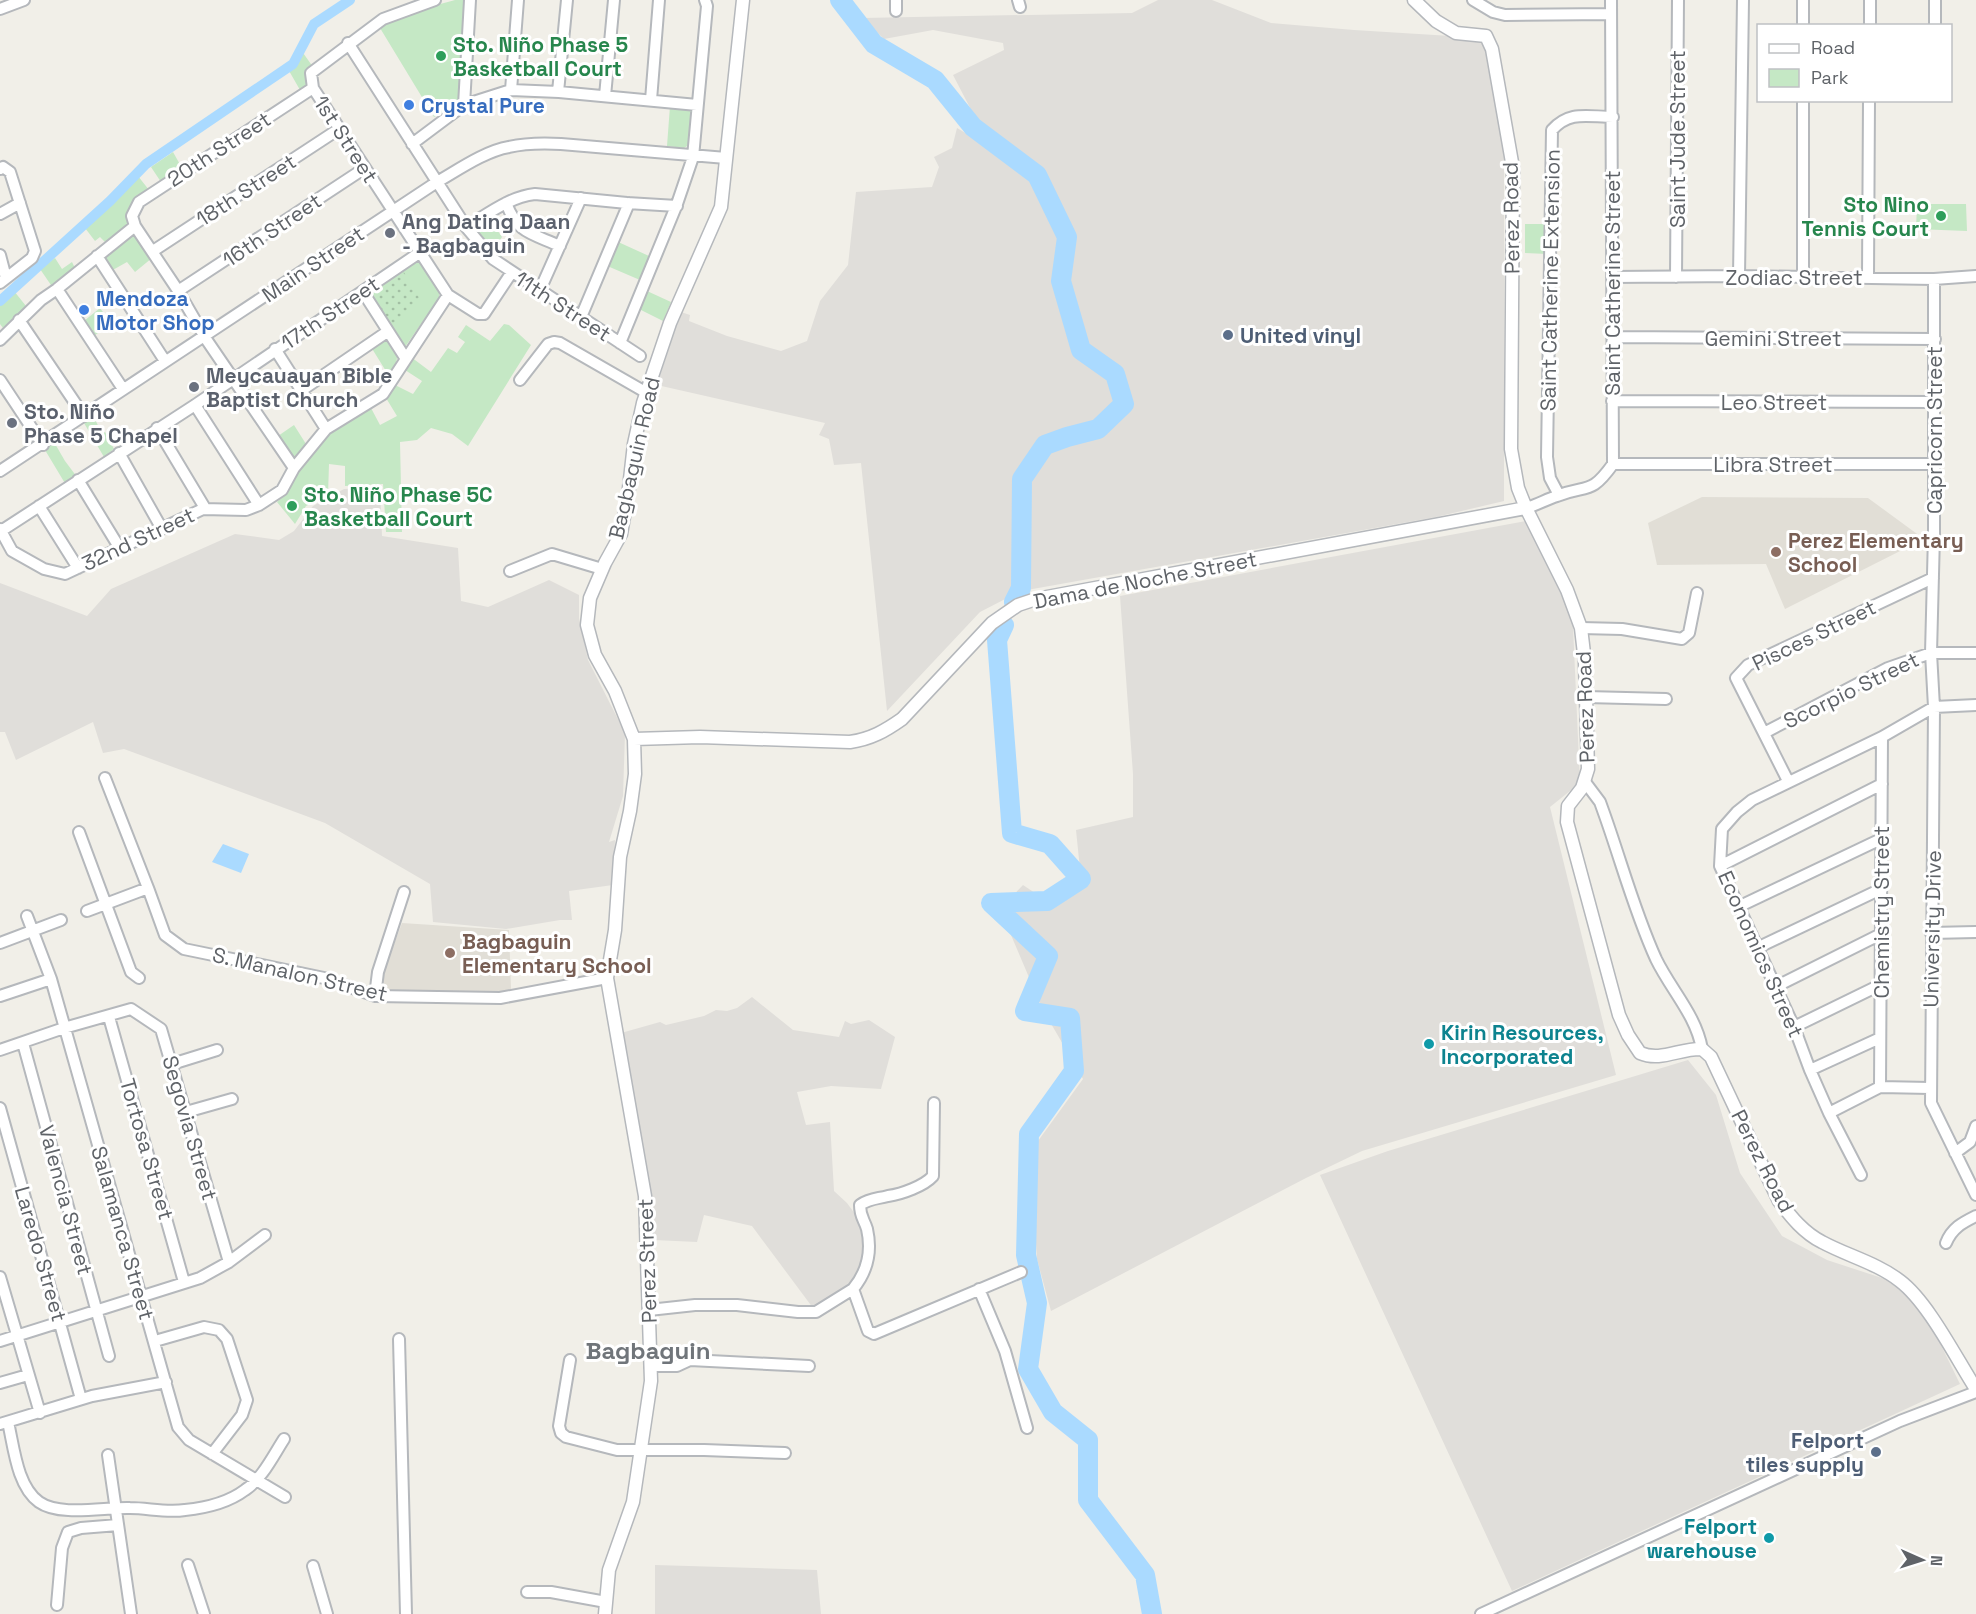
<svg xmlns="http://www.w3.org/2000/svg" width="1976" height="1614" viewBox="0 0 1976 1614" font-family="'Space Grotesk',sans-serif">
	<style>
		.industrial { fill: #e0deda }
		.education { fill: #e1ded6 }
		.green { fill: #c5e8c5 }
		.garden { fill: url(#garden-dots) }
		.water { fill: #aadaff }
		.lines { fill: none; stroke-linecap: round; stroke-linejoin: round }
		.canal { stroke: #aadaff; stroke-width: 10 }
		.river { stroke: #aadaff; stroke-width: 20 }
		.minor-casing { stroke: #b5b8bc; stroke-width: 14 }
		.tertiary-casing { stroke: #b5b8bc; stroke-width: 15 }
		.minor { stroke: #fff; stroke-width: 10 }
		.tertiary { stroke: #fff; stroke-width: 12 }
		.leisure-dot { fill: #2e9e5b; stroke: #fff; stroke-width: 2 }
		.shop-dot { fill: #3f7fe0; stroke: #fff; stroke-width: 2 }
		.worship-dot { fill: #6b7280; stroke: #fff; stroke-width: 2 }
		.service-dot { fill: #5c6f8a; stroke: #fff; stroke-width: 2 }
		.education-dot { fill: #8d6e63; stroke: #fff; stroke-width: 2 }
		.culture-dot { fill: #0f9aa8; stroke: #fff; stroke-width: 2 }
		.labels { text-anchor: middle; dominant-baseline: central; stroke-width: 6; stroke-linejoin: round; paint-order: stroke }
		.leisure-label { font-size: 21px; font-weight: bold; fill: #27864d; stroke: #fff; text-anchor: start }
		.shop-label { font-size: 21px; font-weight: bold; fill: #366cbe; stroke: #fff; text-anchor: start }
		.street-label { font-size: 21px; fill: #5f6368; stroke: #fff }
		.worship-label { font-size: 21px; font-weight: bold; fill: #5b616d; stroke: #fff; text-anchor: start }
		.service-label { font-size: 21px; font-weight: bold; fill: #4e5e75; stroke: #fff; text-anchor: start }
		.education-label { font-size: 21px; font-weight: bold; fill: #785e54; stroke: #fff; text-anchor: start }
		.culture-label { font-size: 21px; font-weight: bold; fill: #0d838f; stroke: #fff; text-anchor: start }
		.quarter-label { font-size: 24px; font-weight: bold; fill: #70757a; stroke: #fff }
	</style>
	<defs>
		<pattern id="garden-dots" width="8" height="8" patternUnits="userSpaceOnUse" patternTransform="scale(1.5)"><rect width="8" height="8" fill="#c5e8c5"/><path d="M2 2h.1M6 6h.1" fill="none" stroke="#a3c0a4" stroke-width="1.8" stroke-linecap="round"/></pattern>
	</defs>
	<rect width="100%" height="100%" fill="#f1efe8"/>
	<!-- industrial -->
	<path class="industrial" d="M 1158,0 L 1212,0 L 1271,23 L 1354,30 L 1483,38 L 1504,154 L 1504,501 L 1436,517 L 1027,590 L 1026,479 L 1057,444 L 1098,434 L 1130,408 L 1122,374 L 1084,349 L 1066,279 L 1071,231 L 1038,168 L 1000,144 L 979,125 L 953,75 L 1004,50 L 1003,43 L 933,30 L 884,39 L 862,18 L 1132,13 Z
		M 957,128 L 999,153 L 1032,177 L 1060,238 L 1054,276 L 1072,353 L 1111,377 L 1114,408 L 1100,422 L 1046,438 L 1028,453 L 1016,492 L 1015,594 L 980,612 L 887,711 L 861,463 L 834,465 L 829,439 L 819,435 L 825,423 L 657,385 L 681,312 L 690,315 L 689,321 L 727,336 L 781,351 L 807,341 L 820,301 L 848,265 L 856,192 L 932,187 L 939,167 L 934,157 L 952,148 Z
		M 380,487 L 382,536 L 458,548 L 461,601 L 488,607 L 549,580 L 579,595 L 579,618 L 588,660 L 625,733 L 623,796 L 609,842 L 615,840 L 613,885 L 569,891 L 572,920 L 560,920 L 506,929 L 433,922 L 430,884 L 325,823 L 124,749 L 103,753 L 93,722 L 16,760 L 5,732 L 0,732 L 0,583 L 87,616 L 111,589 L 235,534 L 279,540 L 294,531 L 313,506 L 344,489 Z
		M 1526,521 L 1572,604 L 1580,783 L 1550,807 L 1616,1075 L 1362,1151 L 1306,1178 L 1051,1311 L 1037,1259 L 1030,1152 L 1083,1079 L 1042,1008 L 1000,909 L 1023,885 L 1047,901 L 1081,879 L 1076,830 L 1133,817 L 1133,774 L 1120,596 Z
		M 752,997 L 793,1030 L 839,1037 L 845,1021 L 851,1024 L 869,1020 L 895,1037 L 881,1089 L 831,1086 L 797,1092 L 806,1125 L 830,1122 L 834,1191 L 847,1203 L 866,1229 L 866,1246 L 861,1272 L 847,1290 L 813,1308 L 752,1226 L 704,1215 L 697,1242 L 654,1240 L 621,1033 L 660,1022 L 666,1025 L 704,1016 L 716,1010 L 727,1011 L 737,1008 Z
		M 1688,1060 L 1716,1095 L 1740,1173 L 1782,1236 L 1827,1260 L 1885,1279 L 1910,1298 L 1935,1333 L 1960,1384 L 1512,1591 L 1320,1175 L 1388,1151 Z
		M 655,1565 L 817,1570 L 821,1614 L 655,1614 Z"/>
	<!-- education -->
	<path class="education" d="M 1702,497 L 1868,498 L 1924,539 L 1785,609 L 1766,564 L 1657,565 L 1648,523 Z
		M 402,923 L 509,930 L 511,989 L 501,997 L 382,997 L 382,976 Z"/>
	<!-- green -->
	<path class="green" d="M 455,0 L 466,0 L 460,99 L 453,106 L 434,117 L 380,28 C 399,11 432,7 455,0 Z
		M 301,50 L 313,67 L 309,86 L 300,90 L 288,69 L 294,64 Z
		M 670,106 L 693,109 L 690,144 L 684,148 L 667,146 Z
		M 173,152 L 182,168 L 161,182 L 151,167 Z
		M 138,176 L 149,190 L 131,225 L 106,243 L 100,237 L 95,241 L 85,228 Z
		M 1917,204 L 1966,204 L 1967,231 L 1916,229 Z
		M 489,218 L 502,237 L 491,252 L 472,229 Z
		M 1525,224 L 1547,224 L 1547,254 L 1525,253 Z
		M 135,233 L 152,258 L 135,272 L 127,262 L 111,271 L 102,259 Z
		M 616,241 L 649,256 L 640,280 L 605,265 Z
		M 55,258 L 62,269 L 72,262 L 75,268 L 53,288 L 40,269 Z
		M 417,258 L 439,292 L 439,298 L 405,347 L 370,296 Z
		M 14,291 L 26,306 L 3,328 L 0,324 L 0,305 Z
		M 647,291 L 671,302 L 663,321 L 639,309 Z
		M 100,308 L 111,323 L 94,336 L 84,321 Z
		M 504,324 L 509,325 L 531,345 L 468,446 L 452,434 L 431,428 L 417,440 L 400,442 L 402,532 L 386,532 L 383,484 L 345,486 L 345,466 L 329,464 L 328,495 L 306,506 L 295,524 L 277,502 C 290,491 292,482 301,468 C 321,440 338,421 371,408 L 380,425 L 397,416 L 386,398 L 393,384 L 413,394 L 422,381 L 405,370 L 411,357 L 431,372 L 448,348 L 457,353 L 465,342 L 458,337 L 466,325 L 490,341 Z
		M 386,337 C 399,356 401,356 389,376 L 371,347 Z
		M 94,417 L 102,434 L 105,432 L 114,449 L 104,457 L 84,423 Z
		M 294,425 L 306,444 L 293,459 L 278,436 Z
		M 54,442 L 65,461 L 77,477 L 66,485 L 45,450 Z"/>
	<!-- garden -->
	<path class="garden" d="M 402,269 L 420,299 L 391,327 L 370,296 L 371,290 Z"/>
	<!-- water -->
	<path class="water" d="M 223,844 L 249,854 L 241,873 L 212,862 Z"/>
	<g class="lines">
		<!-- canal -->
		<path class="canal" d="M 0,301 L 110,201 L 146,164 L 293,64 L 314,24 L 350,0"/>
		<!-- river -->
		<path class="river" d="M 840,0 L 874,44 L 935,80 L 973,127 L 1037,175 L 1067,237 L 1061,281 L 1081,350 L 1115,374 L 1124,404 L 1098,429 L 1067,437 L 1045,445 L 1022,479 L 1021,588 L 1014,602
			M 1004,625 L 997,640 L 1012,833 L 1050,844 L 1081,879 L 1047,901 L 991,903 L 1048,956 L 1025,1011 L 1070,1018 L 1074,1071 L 1029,1134 L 1026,1255 L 1037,1303 L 1028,1369 L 1053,1412 L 1088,1440 L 1088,1500 L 1145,1575 L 1152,1614"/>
		<defs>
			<path id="minor" d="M 435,0 L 383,19 L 311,73 L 313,88 L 448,295 L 478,314 L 484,314 L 512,272
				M 1018,0 L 1020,7
				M 1473,0 L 1493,12 L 1505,15 L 1611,14
				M 0,9 L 24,0
				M 896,11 L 896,0
				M 1803,26 L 1803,0
				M 1870,26 L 1870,0
				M 1935,26 L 1935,0
				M 348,43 L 466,227 L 493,259 L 640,356
				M 511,90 L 518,0
				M 558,92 L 567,0
				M 605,96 L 614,0
				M 651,100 L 659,0
				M 464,105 L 470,0
				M 412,144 L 464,105 L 511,90 L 559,92 L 697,105
				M 0,169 L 3,167 L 10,172 L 35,251 L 32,258 L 0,283
				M 506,203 C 518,234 531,233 560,246
				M 0,214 L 20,203
				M 466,227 C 488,214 509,197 535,194 L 627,203 L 677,206
				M 153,251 L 339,129
				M 0,255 L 6,278
				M 97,256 L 165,361
				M 1739,276 L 1743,0
				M 1612,277 L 1739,276 L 1934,279 L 1976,276
				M 1676,277 L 1678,0
				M 1803,277 L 1803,100
				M 1868,277 L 1869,100
				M 1934,279 L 1934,535 L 1931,653 L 1934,707 L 1931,1103 L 1976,1195
				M 57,289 L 123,389
				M 540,290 L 581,198
				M 178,291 L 365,168
				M 363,292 L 406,359
				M 581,317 L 629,203
				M 19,320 L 84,416
				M 1612,337 L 1935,339
				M 0,340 L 41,300 L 57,289 L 135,226
				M 620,343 L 677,204 L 693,157 L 707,6 L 705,0
				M 275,349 L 326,429
				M 0,380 L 43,445
				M 520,380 L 548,344 L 554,342 L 560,343 L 647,393
				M 302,390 L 387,332
				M 1612,401 L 1935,402
				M 195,405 L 259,505
				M 157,428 L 205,508
				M 119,453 L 162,529
				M 1613,464 L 1933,464
				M 294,468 L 206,339 L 177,289 L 135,226 L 132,216 L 139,202 L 313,88
				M 0,471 L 437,182 C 458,170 485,151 509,147 C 526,143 543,143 561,144 L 726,158
				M 78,480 L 119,547
				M 1559,495 L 1550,478 L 1547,457 L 1552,130 C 1570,110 1588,117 1613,117
				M 39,506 L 78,568
				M 1526,508 C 1537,505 1547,499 1557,496 C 1588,484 1590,496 1613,464 L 1611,0
				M 0,529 L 12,551 L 44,569 L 65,574 L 203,509 L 246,510 L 259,505 L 282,490 L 294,468 L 326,429 L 383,394 L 448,295
				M 1,531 L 195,405 L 419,253
				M 510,571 L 552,554 L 602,569
				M 1581,628 L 1622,629 L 1682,639 L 1689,633 L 1697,593
				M 1586,697 L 1666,699
				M 1764,733 L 1888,668 L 1931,653 L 1976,653
				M 105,778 L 148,888 L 165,935 L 184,949 L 324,978 L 375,996 L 500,998 L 607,978
				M 1788,781 L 1736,678 L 1748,665 L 1933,578
				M 1585,782 L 1600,802 L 1605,816 C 1622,864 1635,913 1656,959 C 1671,990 1696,1015 1702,1049
				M 79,832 L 131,972 L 139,978
				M 1720,866 L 1882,784
				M 1738,907 L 1881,839
				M 87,911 L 148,888
				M 27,916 L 51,979 L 178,1427 L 189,1440 L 285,1497
				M 1931,933 L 1976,932
				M 0,943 L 61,920
				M 1759,947 L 1881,889
				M 1775,987 L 1881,934
				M 0,996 L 51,979
				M 375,996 L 378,972 L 404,892
				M 109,1017 L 184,1282
				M 1794,1027 L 1880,985
				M 23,1043 L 109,1356
				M 0,1050 L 64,1028 L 131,1009 L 161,1029 L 229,1262
				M 172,1064 L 217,1050
				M 1810,1070 L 1880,1038
				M 1880,1087 L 1882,737
				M 0,1108 L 81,1399
				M 186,1112 L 232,1099
				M 1829,1113 L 1880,1087 L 1930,1088
				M 1955,1153 L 1970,1142 L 1976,1126
				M 1861,1175 L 1829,1113 L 1810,1070 L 1794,1027 L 1720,866 L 1722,829 L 1737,812 L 1752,800 L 1882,737 L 1934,707 L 1976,705
				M 1946,1243 C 1952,1228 1962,1223 1976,1216
				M 0,1277 L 40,1413
				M 853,1289 C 867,1272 872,1251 867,1229 C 864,1219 860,1217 860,1205 C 870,1198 877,1199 888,1196 C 902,1194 924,1186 933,1176 L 934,1103
				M 979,1289 L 1005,1351 L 1027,1428
				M 649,1310 L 695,1305 L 737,1305 L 798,1312 L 816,1312 L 853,1289 L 868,1331 L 874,1334 L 1021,1272
				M 399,1339 L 406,1614
				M 0,1341 L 200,1278 L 229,1262 L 265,1235
				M 155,1341 L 204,1327 L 219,1330 L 227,1339 L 247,1400 L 242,1415 L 212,1454
				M 570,1360 L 559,1426 L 561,1433 L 566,1437 L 617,1450 L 704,1450 L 785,1453
				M 650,1366 L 677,1366 L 690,1360 L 809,1366
				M 0,1383 L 28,1375
				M 8,1422 C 14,1448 17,1486 39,1502 C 60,1517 105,1507 130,1508 C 148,1508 166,1513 185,1510 C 205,1508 229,1502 245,1490 C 262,1479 273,1456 284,1439
				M 0,1424 L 92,1396 L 166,1382
				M 108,1455 L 131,1614
				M 188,1565 L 204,1614
				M 313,1566 L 327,1614
				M 527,1592 L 551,1592 L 606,1602
				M 57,1605 L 62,1548 L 68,1532 L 81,1528 L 118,1525
				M 1481,1614 L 1900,1421 L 1976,1392"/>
			<path id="tertiary" d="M 1414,0 L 1436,21 L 1456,33 L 1486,36 L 1492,49 L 1513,168 L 1511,449 L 1518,488 L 1526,508 L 1567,590 L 1581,628 L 1585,662 L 1588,769 L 1582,788 L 1568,806 L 1567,822 L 1619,1015 L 1628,1035 L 1640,1053 C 1661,1062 1680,1048 1702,1049 L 1711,1057 L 1779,1201 C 1791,1217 1804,1233 1822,1242 C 1848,1256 1877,1263 1900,1281 C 1928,1302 1956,1358 1976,1389
				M 634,739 L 700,737 L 850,742 C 871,739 885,731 902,719 L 992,623 L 1018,605 L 1036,599 L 1526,508
				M 605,1614 L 609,1570 L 633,1502 L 651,1381 L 645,1196 L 607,978 L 615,930 L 620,857 L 630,811 L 635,774 L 634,739 L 615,691 L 595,655 L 587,625 L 590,598 L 605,563 L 621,534 L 629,488 L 634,444 L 643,403 L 670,323 L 721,207 L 743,0"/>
		</defs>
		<!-- minor casing -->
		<use href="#minor" class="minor-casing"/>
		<!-- tertiary casing -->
		<use href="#tertiary" class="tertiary-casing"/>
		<!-- minor -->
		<use href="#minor" class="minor"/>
		<!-- tertiary -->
		<use href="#tertiary" class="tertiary"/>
	</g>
	<!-- markers -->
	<g class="leisure-dot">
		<circle cx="441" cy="56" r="6"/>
		<circle cx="1941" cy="216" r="6"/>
		<circle cx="292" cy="506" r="6"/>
	</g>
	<g class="shop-dot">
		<circle cx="409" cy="105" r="6"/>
		<circle cx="84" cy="310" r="6"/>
	</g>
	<g class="worship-dot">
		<circle cx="390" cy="233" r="6"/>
		<circle cx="194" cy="387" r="6"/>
		<circle cx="12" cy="423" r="6"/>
	</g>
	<g class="service-dot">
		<circle cx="1228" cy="335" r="6"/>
		<circle cx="1876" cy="1452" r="6"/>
	</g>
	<g class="education-dot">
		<circle cx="1776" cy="552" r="6"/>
		<circle cx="450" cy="953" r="6"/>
	</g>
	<g class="culture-dot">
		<circle cx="1429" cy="1044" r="6"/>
		<circle cx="1769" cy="1538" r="6"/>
	</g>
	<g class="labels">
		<!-- leisure labels -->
		<g class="leisure-label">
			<text x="453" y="44">Sto. Niño Phase 5<tspan x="453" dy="24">Basketball Court</tspan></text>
			<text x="1929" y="204" text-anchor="end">Sto Nino<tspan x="1929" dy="24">Tennis Court</tspan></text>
			<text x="304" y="494">Sto. Niño Phase 5C<tspan x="304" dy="24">Basketball Court</tspan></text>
		</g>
		<!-- shop labels -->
		<g class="shop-label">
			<text x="421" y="105">Crystal Pure</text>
			<text x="96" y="298">Mendoza<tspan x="96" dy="24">Motor Shop</tspan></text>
		</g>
		<!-- street labels -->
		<g class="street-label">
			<text transform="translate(346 139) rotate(57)">1st Street</text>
			<text transform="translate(1677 139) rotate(-90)">Saint Jude Street</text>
			<text transform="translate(219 149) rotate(-33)">20th Street</text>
			<text transform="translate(246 190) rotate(-33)">18th Street</text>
			<text transform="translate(1511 218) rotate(-91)">Perez Road</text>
			<text transform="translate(272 230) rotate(-34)">16th Street</text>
			<text transform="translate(313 264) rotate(-34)">Main Street</text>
			<text x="1794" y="277">Zodiac Street</text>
			<text transform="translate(1550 280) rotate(-89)">Saint Catherine Extension</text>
			<text transform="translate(1612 283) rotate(-90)">Saint Catherine Street</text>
			<text transform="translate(563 306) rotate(33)">11th Street</text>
			<text transform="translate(330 313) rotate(-34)">17th Street</text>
			<text x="1773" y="338">Gemini Street</text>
			<text x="1774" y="402">Leo Street</text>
			<text transform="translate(1934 430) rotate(-90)">Capricorn Street</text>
			<text transform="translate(634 458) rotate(-77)">Bagbaguin Road</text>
			<text x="1773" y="464">Libra Street</text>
			<text transform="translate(138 539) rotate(-25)">32nd Street</text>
			<text transform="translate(1145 580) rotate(-11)">Dama de Noche Street</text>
			<text transform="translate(1814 635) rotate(-26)">Pisces Street</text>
			<text transform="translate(1851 690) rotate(-26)">Scorpio Street</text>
			<text transform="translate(1585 707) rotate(-92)">Perez Road</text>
			<text transform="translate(1881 912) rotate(-90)">Chemistry Street</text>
			<text transform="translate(1932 929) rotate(-89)">University Drive</text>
			<text transform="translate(1761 954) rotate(66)">Economics Street</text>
			<text transform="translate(300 974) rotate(13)">S. Manalon Street</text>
			<text transform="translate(190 1128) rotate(74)">Segovia Street</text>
			<text transform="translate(147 1149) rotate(74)">Tortosa Street</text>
			<text transform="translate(1763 1161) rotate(63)">Perez Road</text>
			<text transform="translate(66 1200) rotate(75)">Valencia Street</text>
			<text transform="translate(123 1233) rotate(74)">Salamanca Street</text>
			<text transform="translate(41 1254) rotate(74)">Laredo Street</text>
			<text transform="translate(647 1261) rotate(-92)">Perez Street</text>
		</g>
		<!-- worship labels -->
		<g class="worship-label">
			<text x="402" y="221">Ang Dating Daan<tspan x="402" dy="24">- Bagbaguin</tspan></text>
			<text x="206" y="375">Meycauayan Bible<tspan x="206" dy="24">Baptist Church</tspan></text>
			<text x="24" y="411">Sto. Niño<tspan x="24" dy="24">Phase 5 Chapel</tspan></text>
		</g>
		<!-- service labels -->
		<g class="service-label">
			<text x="1240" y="335">United vinyl</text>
			<text x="1864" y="1440" text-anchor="end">Felport<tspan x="1864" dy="24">tiles supply</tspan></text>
		</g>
		<!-- education labels -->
		<g class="education-label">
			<text x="1788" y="540">Perez Elementary<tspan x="1788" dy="24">School</tspan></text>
			<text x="462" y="941">Bagbaguin<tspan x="462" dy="24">Elementary School</tspan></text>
		</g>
		<!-- culture labels -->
		<g class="culture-label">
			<text x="1441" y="1032">Kirin Resources,<tspan x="1441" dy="24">Incorporated</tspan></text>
			<text x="1757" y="1526" text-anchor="end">Felport<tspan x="1757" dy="24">warehouse</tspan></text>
		</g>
		<!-- quarter labels -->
		<g class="quarter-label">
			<text x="648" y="1350">Bagbaguin</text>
		</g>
	</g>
	<!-- legend -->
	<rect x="1757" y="24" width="195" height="78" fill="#ffffff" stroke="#bfc1c3" stroke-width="1.5"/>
	<rect x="1769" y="44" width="30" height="9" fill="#ffffff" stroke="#bfc1c3" stroke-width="1.5"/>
	<text x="1811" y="54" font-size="18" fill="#5f6368">Road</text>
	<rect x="1769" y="69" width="30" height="18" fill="#c5e8c5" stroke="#bfc1c3" stroke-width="1.5"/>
	<text x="1811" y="84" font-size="18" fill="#5f6368">Park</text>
	<!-- north arrow -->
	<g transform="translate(1922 1560) rotate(93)" stroke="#ffffff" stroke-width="4.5" paint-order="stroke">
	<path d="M0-4.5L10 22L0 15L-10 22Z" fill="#5f6368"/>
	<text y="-9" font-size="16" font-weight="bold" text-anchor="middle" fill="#5f6368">N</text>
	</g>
</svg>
